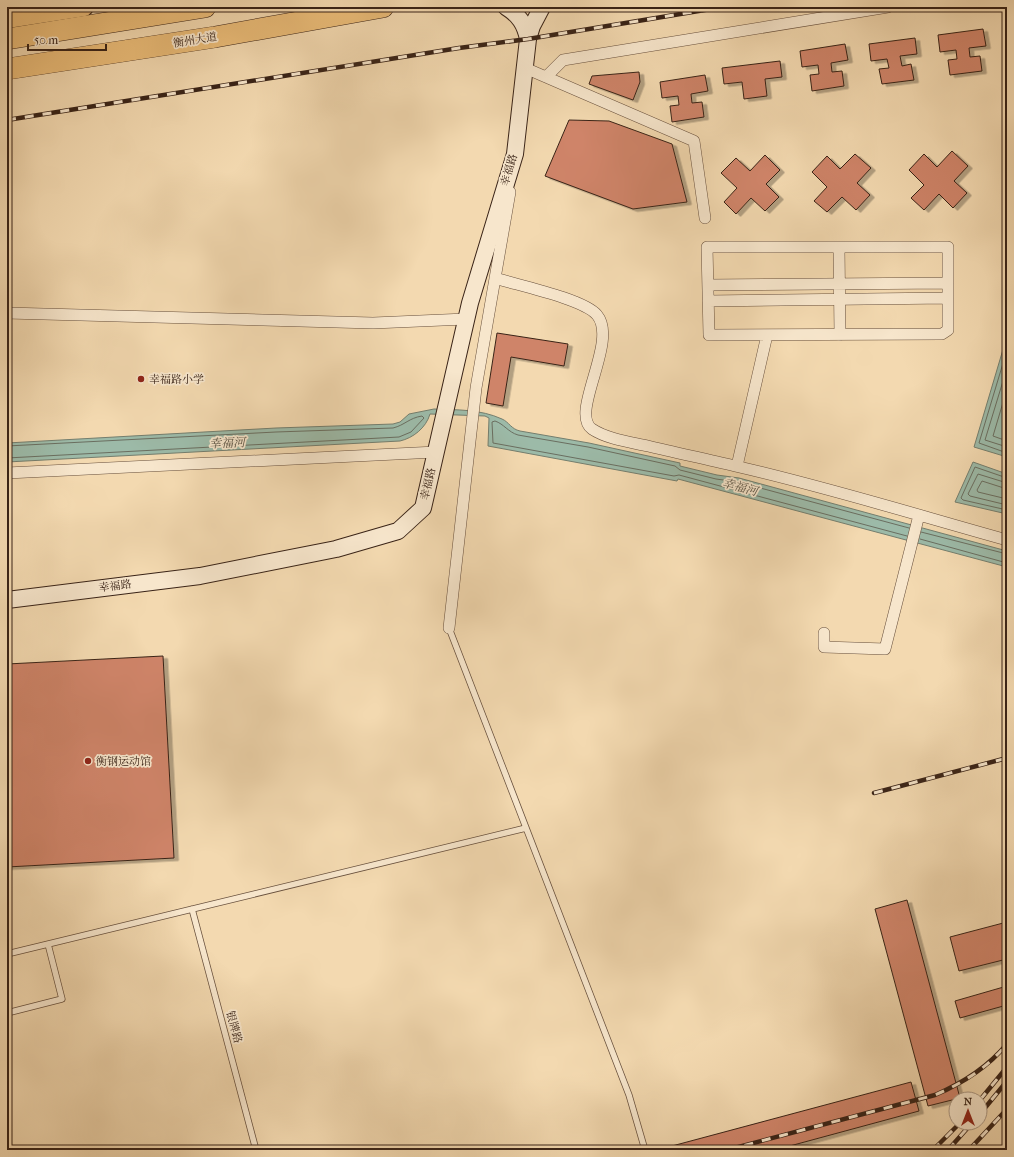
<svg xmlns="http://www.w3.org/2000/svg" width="1014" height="1157" viewBox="0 0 1014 1157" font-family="'IM FELL French Canon','Noto Serif SC',serif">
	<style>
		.water { fill: #9cbaa8; stroke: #747e6e }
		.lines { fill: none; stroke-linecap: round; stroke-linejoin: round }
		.shore { stroke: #6a6e60; stroke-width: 1 }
		.building { fill: #cf8469; stroke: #392317; filter: url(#shadow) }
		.lane-casing { stroke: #68503d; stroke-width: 7 }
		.street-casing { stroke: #68503d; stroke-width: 12 }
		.secondary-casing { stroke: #392317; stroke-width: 18 }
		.primary-casing { stroke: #392317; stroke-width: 20 }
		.highway-casing { stroke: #392317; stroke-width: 22 }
		.lane { stroke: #f7e6cc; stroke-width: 5.5 }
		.street { stroke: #f7e6cc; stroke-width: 11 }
		.secondary { stroke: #f7e6cc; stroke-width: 16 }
		.primary { stroke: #eabc78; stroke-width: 18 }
		.highway { stroke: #eabc78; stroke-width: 21 }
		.rail-casing { stroke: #392317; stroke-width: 4.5 }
		.rail { stroke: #f7e6cc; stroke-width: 3; stroke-dasharray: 9; stroke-linecap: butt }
		.poi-dot { fill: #8f2418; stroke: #f7e6cc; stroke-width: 1.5 }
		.labels { text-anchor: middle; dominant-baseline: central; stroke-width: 3.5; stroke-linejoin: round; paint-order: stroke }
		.street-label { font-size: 11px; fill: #392317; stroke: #f7e6cc }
		.poi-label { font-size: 11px; fill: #392317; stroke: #f7e6cc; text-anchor: start }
		.water-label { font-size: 12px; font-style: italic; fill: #575042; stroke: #f7e6cc }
	</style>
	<defs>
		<filter id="shadow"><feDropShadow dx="4.5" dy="2.5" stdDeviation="0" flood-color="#0004"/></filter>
	</defs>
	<rect width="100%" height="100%" fill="#f3d9b0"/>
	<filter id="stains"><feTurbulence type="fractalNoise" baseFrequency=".005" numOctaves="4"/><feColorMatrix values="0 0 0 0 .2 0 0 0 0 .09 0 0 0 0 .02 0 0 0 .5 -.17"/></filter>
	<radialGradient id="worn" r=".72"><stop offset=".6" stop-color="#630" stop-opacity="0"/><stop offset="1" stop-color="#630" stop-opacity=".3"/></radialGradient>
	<!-- water -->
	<path class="water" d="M 1007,336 L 1007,457 L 974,447 Z
		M 434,409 C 457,410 480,409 502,419 C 509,422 511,429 520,431 L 589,443 L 680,463 L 680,466 L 717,475 L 739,478 L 1007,551 L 1007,567 L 678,479 L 677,481 L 488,446 L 489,418 L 485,416 L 430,414 C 426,428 413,438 400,441 L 7,462 L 7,443 L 276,428 L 393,424 L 400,422 L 409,414 Z
		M 973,462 L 1007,474 L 1007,514 L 955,502 Z"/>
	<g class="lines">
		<!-- shore -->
		<path class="shore" d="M 1007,350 L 979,443 L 1007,453
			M 1007,368 L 985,440 L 1007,447
			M 1007,389 L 993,436 L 1007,441
			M 7,446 L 276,432 L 393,428 C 405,425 409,418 422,416 L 424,418 L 411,432 L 399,437 L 7,458
			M 1007,478 L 975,467 L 961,498 L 963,500 L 1007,510
			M 1007,483 L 978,474 L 968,494 L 970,496 L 1007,505
			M 1007,489 L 982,481 L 977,490 L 978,492 L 1007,499
			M 921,532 L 1007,554
			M 907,536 L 679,475 L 674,476 L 493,443 L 492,422 L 495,421 C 504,424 508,432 518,435 L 588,447 L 675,466 L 680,470 L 716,479 L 738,482 L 909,528
			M 920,539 L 1007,563"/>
	</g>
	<!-- building -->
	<path class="building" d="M 983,29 L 986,46 L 969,48 L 970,57 L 980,56 L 982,71 L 950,75 L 948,60 L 957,59 L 956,50 L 940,52 L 938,35 Z
		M 915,38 L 917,54 L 900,56 L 902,66 L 911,64 L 914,80 L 882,84 L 879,69 L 889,68 L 887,59 L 871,61 L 869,44 Z
		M 845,44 L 848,60 L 831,63 L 832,72 L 842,71 L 844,86 L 812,91 L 810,75 L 819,74 L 818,65 L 802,67 L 800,51 Z
		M 780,61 L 782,77 L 765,79 L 767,96 L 744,99 L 742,82 L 724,84 L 722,68 Z
		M 639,72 L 640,82 L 633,100 L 589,84 L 592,76 Z
		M 705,75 L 708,91 L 691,94 L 692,103 L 702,102 L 704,117 L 672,122 L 670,106 L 679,105 L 678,96 L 662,98 L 660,82 Z
		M 569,120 L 609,121 L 672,144 L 687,202 L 633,209 L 545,176 Z
		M 952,151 L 968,166 L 954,181 L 967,193 L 953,208 L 939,194 L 924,210 L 911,198 L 924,185 L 909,170 L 924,154 L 937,167 Z
		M 855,154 L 871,168 L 857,183 L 870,195 L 856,210 L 842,197 L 827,212 L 814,201 L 827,187 L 812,172 L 827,156 L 840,169 Z
		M 765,155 L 780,170 L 766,184 L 779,197 L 765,211 L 751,198 L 736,214 L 724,202 L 737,188 L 721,173 L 736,158 L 750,171 Z
		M 1006,166 L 1007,166 L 1007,184 L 1006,185 Z
		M 497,333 L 568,344 L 564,366 L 511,357 L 503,406 L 486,403 Z
		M 163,656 L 174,858 L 7,867 L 7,664 Z
		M 907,900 L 960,1098 L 928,1106 L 875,909 Z
		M 1007,922 L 1007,959 L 959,971 L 950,937 Z
		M 1007,986 L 1007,1005 L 960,1018 L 955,1001 Z
		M 911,1082 L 919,1111 L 775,1150 L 673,1150 L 672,1146 Z"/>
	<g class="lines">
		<defs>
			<path id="lane" d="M 449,628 L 629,1095 L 645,1150
				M 192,909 L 256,1150
				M 7,954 L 526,828
				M 7,1013 L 62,999 L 48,944"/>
			<path id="street" d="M 525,68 L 694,141 L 705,218
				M 546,77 L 563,60 L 888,7
				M 707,247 L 948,247 L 948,330 L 942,334 L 709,335 Z
				M 839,247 L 840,335
				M 495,278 C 517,285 584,299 597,315 C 619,341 569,413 592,429 C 607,439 630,442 648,446 C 677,453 706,459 735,466 C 827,487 917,515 1007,540
				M 708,285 L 948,283
				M 708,301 L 948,298
				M 7,313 L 373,323 L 466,319
				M 737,466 L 767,335
				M 7,473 L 436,452
				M 449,628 L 476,388 L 510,192
				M 824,633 L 824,647 L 885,649 L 919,515"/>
			<path id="secondary" d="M 506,7 C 519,15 525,24 528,39
				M 7,600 L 200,576 L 336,549 L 398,531 L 423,508 L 470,303 L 515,154 L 528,39 L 532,26 L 542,7"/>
			<path id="primary" d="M 7,19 L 84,7"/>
			<path id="highway" d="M 7,39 L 205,7
				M 7,69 L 215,37 L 383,7"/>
		</defs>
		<!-- lane casing -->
		<use href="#lane" class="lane-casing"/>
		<!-- street casing -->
		<use href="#street" class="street-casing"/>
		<!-- secondary casing -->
		<use href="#secondary" class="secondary-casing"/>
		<!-- primary casing -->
		<use href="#primary" class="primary-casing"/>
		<!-- highway casing -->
		<use href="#highway" class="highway-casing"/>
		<!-- lane -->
		<use href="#lane" class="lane"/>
		<!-- street -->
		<use href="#street" class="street"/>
		<!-- secondary -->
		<use href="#secondary" class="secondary"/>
		<!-- primary -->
		<use href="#primary" class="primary"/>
		<!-- highway -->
		<use href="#highway" class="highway"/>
		<defs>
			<path id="rail" d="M 7,120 L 459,48 L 528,39 L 723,7
				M 874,793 L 1007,758
				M 980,1100 L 1007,1067
				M 980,1114 L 1007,1081
				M 727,1150 L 935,1095 C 963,1083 987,1068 1007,1044
				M 933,1150 L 960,1123
				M 948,1150 L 972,1123
				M 969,1150 L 1007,1109"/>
		</defs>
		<!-- rail casing -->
		<use href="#rail" class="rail-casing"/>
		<!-- rail -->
		<use href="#rail" class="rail"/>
	</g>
	<!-- markers -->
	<g class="poi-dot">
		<circle cx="141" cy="379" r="4"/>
		<circle cx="88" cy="761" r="4"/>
	</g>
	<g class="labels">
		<!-- street labels -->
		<g class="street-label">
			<text transform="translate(195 40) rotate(-9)">衡州大道</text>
			<text transform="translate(509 170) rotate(-74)">幸福路</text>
			<text transform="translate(428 484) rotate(-77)">幸福路</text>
			<text transform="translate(115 586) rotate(-7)">幸福路</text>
			<text transform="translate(234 1027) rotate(75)">银牌路</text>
		</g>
		<!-- poi labels -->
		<g class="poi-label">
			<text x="149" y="379">幸福路小学</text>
			<text x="96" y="761">衡钢运动馆</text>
		</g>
		<!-- water labels -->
		<g class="water-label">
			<text transform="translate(227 443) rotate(-2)">幸福河</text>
			<text transform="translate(740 487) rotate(15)">幸福河</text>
		</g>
	</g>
	<!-- margin -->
	<rect width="1014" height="1157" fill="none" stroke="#f3d9b0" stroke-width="24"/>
	<rect x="8" y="8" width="998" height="1141" fill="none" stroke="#392317" stroke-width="2"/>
	<rect x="12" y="12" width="990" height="1133" fill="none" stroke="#392317"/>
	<!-- north arrow -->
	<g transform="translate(968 1111)"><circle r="19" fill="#f7e6cc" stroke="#ab9884"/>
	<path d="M0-3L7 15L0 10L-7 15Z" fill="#8f2418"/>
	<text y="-6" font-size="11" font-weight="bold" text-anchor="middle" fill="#392317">N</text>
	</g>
	<!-- scale -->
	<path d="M28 44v6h78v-6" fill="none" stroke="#392317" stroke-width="2"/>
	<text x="34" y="44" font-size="12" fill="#392317" stroke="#f7e6cc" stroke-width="3" paint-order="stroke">50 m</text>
	<rect width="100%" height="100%" filter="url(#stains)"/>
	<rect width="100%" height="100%" fill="url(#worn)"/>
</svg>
